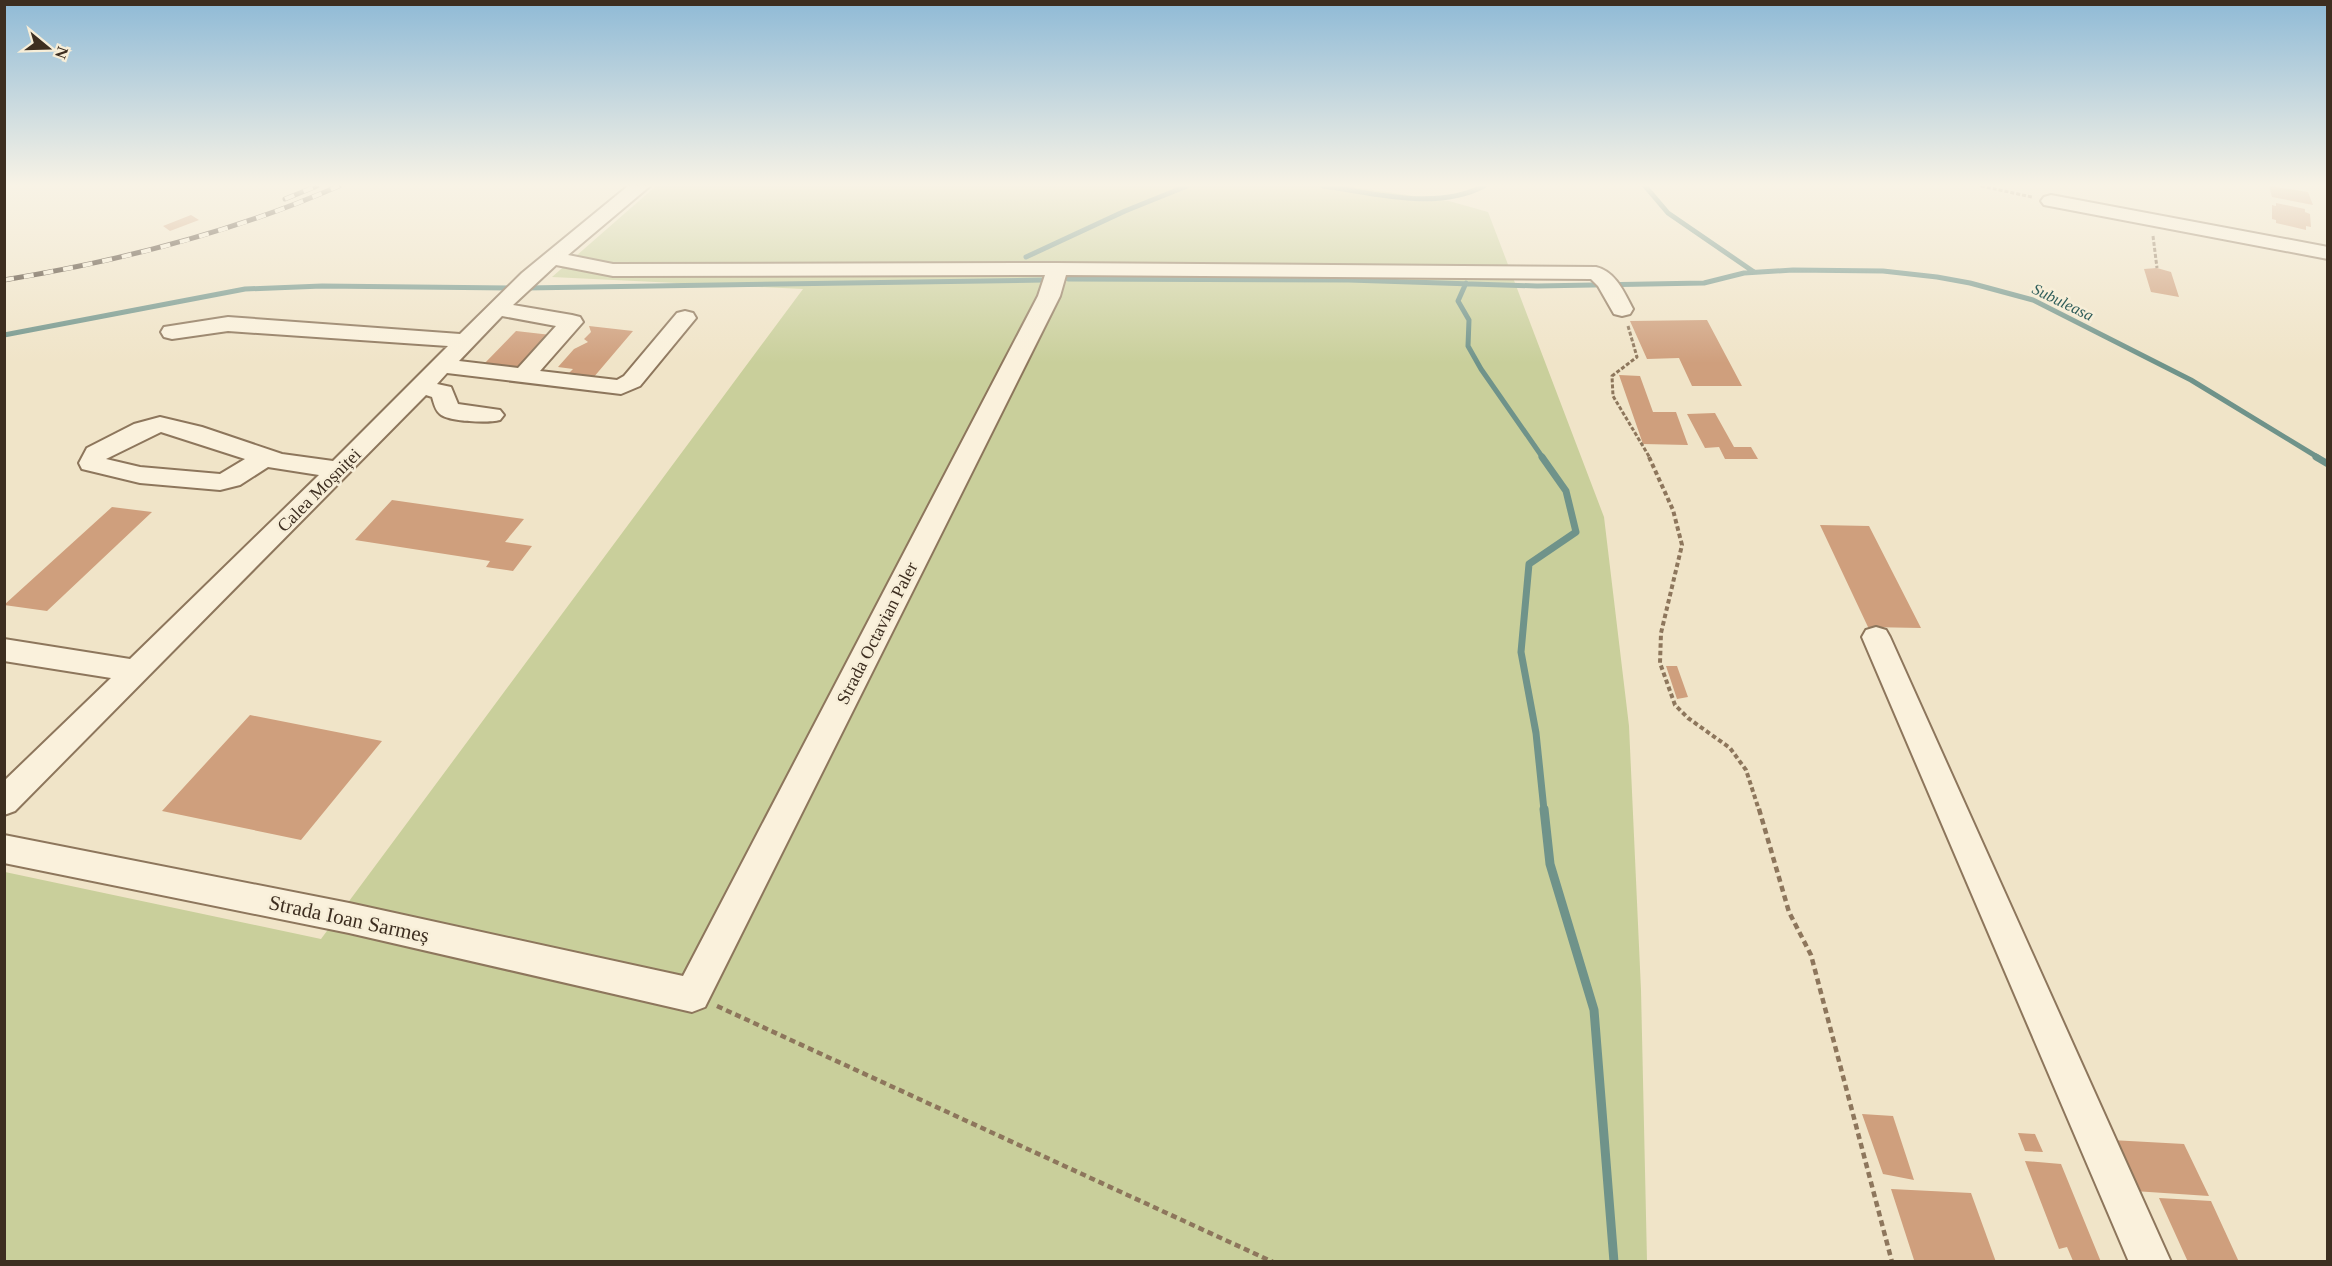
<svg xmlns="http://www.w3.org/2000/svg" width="2332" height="1266" viewBox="0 0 2332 1266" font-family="'Times New Roman',serif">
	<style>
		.green { fill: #c9cf9b }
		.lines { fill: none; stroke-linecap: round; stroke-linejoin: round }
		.stream-far2 { stroke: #6f938a; stroke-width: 5 }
		.stream-far1 { stroke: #6f938a; stroke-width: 7 }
		.stream { stroke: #6f938a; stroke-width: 9 }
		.building { fill: #cf9f7d }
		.minor-casing { stroke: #8d765c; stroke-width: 4 }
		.path-far2 { stroke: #8d765c; stroke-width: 3; stroke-dasharray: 4 2; stroke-linecap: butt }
		.path-far1 { stroke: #8d765c; stroke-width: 4; stroke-dasharray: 4.5 3; stroke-linecap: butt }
		.path { stroke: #8d765c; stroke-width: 4.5; stroke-dasharray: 6 4; stroke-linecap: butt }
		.minor { fill: #faf1dc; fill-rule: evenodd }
		.rail-casing { stroke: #3d2e20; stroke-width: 5 }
		.rail { stroke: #f7eed8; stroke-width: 4; stroke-dasharray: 10; stroke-linecap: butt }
		.labels { text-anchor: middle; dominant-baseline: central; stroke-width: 5; stroke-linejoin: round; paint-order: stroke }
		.far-water-label { font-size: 16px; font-style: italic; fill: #2f5d5a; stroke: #f7eed8 }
		.street-label { font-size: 18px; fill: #3d2e20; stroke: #f7eed8 }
		.near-street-label { font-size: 21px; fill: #3d2e20; stroke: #f7eed8 }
	</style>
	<rect width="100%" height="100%" fill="#f0e4c8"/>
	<!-- green -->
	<path class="green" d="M 656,186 L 1345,186 L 1449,201 L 1488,212 L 1604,517 L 1629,726 L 1641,990 L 1647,1261 L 5,1262 L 5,872 L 321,939 L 803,289 L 552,277 Z"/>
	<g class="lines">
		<!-- stream-far2 -->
		<path class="stream-far2" d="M 1323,186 C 1374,193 1436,211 1484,186
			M 1645,186 L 1668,213 L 1754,272
			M 1026,257 L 1125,211 L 1187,186
			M 1068,279 L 1349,280 L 1537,286 L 1704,283 L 1744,273 L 1793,270 L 1883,271 L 1937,277 L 1970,283 L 2033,300 L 2191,380 L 2319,458
			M 1466,283 L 1458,301 L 1469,320 L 1468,346 L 1481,369 L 1543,458
			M 525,288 L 1044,280
			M 4,335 L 245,289 L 322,286 L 513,288"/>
		<!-- stream-far1 -->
		<path class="stream-far1" d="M 1542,457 L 1566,491 L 1576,532 L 1529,564 L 1521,652 L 1536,733 L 1544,810
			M 2316,457 L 2328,464"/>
		<!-- stream -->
		<path class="stream" d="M 1544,809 L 1550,864 L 1594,1010 L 1614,1262"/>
	</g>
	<!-- building -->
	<path class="building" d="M 2269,186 L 2308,192 L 2313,205 L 2272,197 Z
		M 2276,203 L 2305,209 L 2305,212 L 2310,214 L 2311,227 L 2306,226 L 2306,230 L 2276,223 L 2276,220 L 2272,219 L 2272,205 L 2276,206 Z
		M 191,215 L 199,220 L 170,231 L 163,226 Z
		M 2157,268 L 2171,272 L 2179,297 L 2151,292 L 2144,269 Z
		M 1707,320 L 1742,386 L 1692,386 L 1679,358 L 1647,359 L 1630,321 Z
		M 589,326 L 633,331 L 593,378 L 567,375 L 573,369 L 558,367 L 574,349 L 588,342 L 584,339 L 591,332 Z
		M 516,331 L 551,335 L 519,369 L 483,365 Z
		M 1619,375 L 1640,376 L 1653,412 L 1676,412 L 1688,445 L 1643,444 Z
		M 1715,413 L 1734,447 L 1751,447 L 1758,459 L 1725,459 L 1719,447 L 1705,448 L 1687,414 Z
		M 392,500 L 524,519 L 505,542 L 532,546 L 513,571 L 486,567 L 490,561 L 355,540 Z
		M 112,507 L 152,512 L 47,611 L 4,605 Z
		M 1820,525 L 1869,526 L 1921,628 L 1868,627 Z
		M 1666,666 L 1677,666 L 1688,697 L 1677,699 Z
		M 250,715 L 382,741 L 301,840 L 162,811 Z
		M 1862,1114 L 1893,1116 L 1914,1180 L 1883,1174 Z
		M 2018,1133 L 2035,1134 L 2043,1152 L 2025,1151 Z
		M 2111,1140 L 2184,1144 L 2209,1196 L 2134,1191 Z
		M 2025,1161 L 2061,1164 L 2101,1262 L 2073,1261 L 2067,1247 L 2059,1249 Z
		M 1891,1189 L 1971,1193 L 1996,1262 L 1914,1260 Z
		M 2159,1198 L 2211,1201 L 2239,1262 L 2188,1262 Z"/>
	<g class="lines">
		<defs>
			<path id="minor" d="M 628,186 L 650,186 L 568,255 L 613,264 L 1057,263 L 1596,267 C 1616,272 1624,292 1633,309 L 1630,314 L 1622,316 L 1614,314 L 1598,286 L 1591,279 L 1066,275 L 1060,296 L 705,1007 L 692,1012 L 349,933 L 4,863 L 4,835 L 349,903 L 683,976 L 1038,296 L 1045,275 L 613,276 L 556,265 L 513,305 L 572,315 L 580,317 L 583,322 L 540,371 L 617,380 L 624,376 L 677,313 L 685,311 L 693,313 L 696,318 L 640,386 L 621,394 L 447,373 L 437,384 L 451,387 L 458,404 L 500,410 L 504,415 L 500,420 C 489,423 449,422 440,414 C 435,410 434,403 432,397 L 426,395 L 15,811 L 4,815 L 4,781 L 111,678 L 4,661 L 4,639 L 130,659 L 319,475 L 268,467 L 240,485 L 220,490 L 140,483 L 82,469 L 79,463 L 87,448 L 134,424 L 160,417 L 202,427 L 282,454 L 333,461 L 448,346 L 228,331 L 172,339 L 164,337 L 161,332 L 164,327 L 228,317 L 460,334 L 522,273 ZM 502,316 L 556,326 L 518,368 L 459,361 ZM 161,432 L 245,459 L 220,474 L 140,467 L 106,459 Z
				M 2051,195 L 2328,247 L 2328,259 L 2044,205 L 2041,201 L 2044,197 Z
				M 1876,627 L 1886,630 L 1890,637 L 2171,1262 L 2129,1262 L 1862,637 L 1866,630 Z"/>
		</defs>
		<!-- minor casing -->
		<use href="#minor" class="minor-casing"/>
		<!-- path-far2 -->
		<path class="path-far2" d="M 1981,186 L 2032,197
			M 2153,236 L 2157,268
			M 1628,326 L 1637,357 L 1612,376 L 1613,396 L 1650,458"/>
		<!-- path-far1 -->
		<path class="path-far1" d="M 1649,457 L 1673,510 L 1682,545 L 1661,633 L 1660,663 L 1675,705 L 1688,718 L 1730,748 L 1746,770 L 1759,810"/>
		<!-- path -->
		<path class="path" d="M 1759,809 L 1789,912 L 1811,955 L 1892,1262
			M 717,1006 L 1273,1262"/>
		<!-- minor -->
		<use href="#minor" class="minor"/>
		<defs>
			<path id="rail" d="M 285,199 L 317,186
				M 4,280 C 120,261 231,233 339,186"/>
		</defs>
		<!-- rail casing -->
		<use href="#rail" class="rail-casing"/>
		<!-- rail -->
		<use href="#rail" class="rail"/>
	</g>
	<!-- sky -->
	<linearGradient id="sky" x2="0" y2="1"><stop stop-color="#8fbad6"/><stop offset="0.51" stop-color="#f8f3e6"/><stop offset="1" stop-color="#f8f3e6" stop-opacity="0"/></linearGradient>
	<rect width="2332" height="363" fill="url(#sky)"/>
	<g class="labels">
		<!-- far-water labels -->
		<g class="far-water-label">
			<text transform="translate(2063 302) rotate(26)">Subuleasa</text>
		</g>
		<!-- street labels -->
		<g class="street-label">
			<text transform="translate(319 490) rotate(-45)">Calea Moșniței</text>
			<text transform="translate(877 633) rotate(-63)">Strada Octavian Paler</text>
		</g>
		<!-- near-street labels -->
		<g class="near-street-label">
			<text transform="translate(349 919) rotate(12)">Strada Ioan Sarmeș</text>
		</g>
	</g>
	<!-- border -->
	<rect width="2332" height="1266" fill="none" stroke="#3d2e20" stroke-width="12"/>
	<!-- north arrow -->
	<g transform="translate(48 48) rotate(109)" stroke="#f7eed8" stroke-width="4.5" paint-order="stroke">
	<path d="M0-4.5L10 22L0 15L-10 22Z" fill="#3d2e20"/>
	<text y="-9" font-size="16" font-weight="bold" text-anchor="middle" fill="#3d2e20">N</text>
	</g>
</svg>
